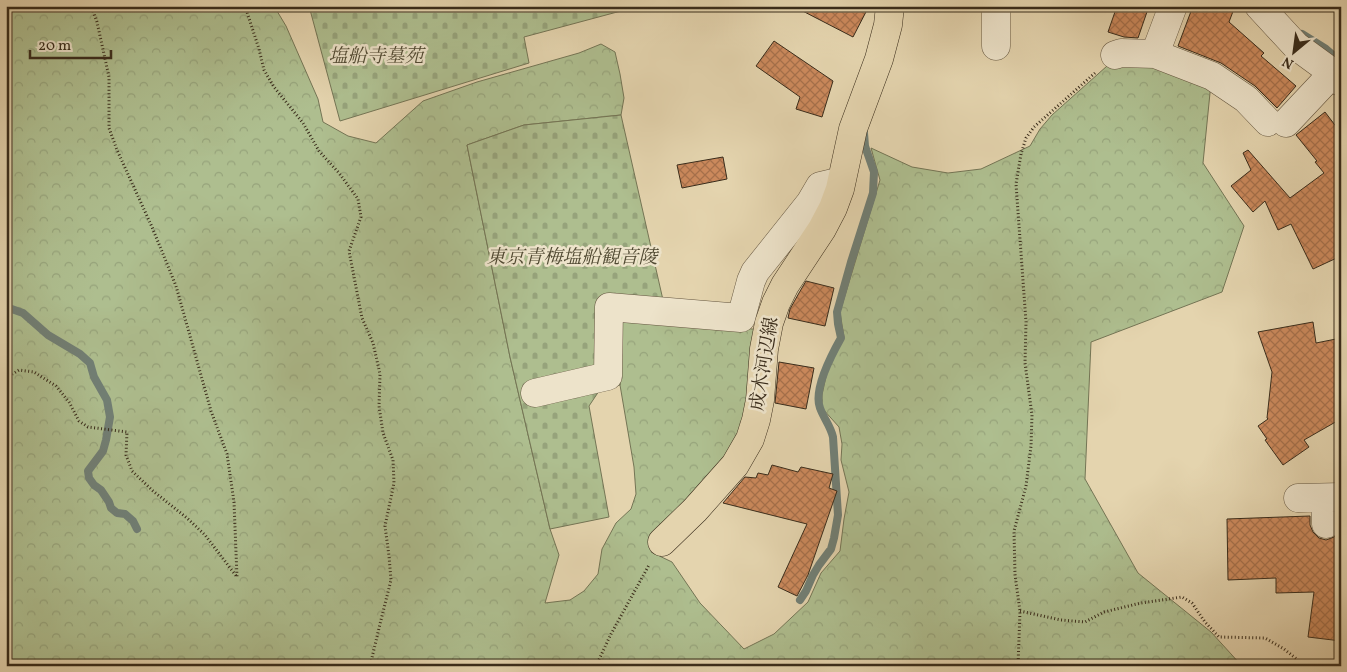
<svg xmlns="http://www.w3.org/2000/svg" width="1347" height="672" viewBox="0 0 1347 672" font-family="Vollkorn,'Noto Serif JP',serif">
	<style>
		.forest { fill: url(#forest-crowns); stroke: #747555 }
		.cemetery { fill: url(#cemetery-stones); stroke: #747555 }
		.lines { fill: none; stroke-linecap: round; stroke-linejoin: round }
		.stream { stroke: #717f75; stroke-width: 8 }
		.building { fill: url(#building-cross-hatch); stroke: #392c1b }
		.minor-casing { stroke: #645640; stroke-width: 29 }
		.major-casing { stroke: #392c1b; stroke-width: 29 }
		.path { stroke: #392c1b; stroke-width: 3; stroke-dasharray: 1 2.5; stroke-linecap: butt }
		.minor { stroke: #ede3ca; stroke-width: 28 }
		.major { stroke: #e4d4ae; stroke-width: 28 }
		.labels { text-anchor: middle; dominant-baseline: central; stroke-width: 5; stroke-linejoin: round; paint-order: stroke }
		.park-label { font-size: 19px; font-style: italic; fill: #504932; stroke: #ede3ca }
		.street-label { font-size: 19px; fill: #392c1b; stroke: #ede3ca }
	</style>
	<defs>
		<pattern id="forest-crowns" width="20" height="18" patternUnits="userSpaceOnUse" patternTransform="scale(1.25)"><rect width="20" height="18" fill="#aebe8f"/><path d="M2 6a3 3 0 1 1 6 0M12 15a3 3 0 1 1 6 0" fill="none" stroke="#96a37b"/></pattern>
		<pattern id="cemetery-stones" width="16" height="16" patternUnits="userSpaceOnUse" patternTransform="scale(1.25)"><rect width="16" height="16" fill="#aebe8f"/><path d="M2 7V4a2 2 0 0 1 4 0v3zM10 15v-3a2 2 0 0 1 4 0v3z" fill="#96a37b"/></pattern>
		<pattern id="building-cross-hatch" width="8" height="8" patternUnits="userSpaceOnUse" patternTransform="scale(1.25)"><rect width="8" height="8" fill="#cb895c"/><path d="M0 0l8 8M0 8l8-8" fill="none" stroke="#a6704b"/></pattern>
	</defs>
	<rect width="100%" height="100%" fill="#e4d4ae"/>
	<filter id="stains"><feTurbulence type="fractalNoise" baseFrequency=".004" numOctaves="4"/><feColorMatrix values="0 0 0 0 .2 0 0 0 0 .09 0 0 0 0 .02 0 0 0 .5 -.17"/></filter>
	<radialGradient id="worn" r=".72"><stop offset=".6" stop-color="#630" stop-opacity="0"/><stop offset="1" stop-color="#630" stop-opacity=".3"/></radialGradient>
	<!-- forest -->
	<path class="forest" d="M 6,6 L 274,6 L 286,26 L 318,99 L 323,122 L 348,136 L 376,143 L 423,101 L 477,82 L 579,53 L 601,44 L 615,52 L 620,74 L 624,98 L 621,115 L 524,125 L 467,145 L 510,357 L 550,529 L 559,555 L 545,603 L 570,600 L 584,591 L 598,574 L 602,549 L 616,523 L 631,509 L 636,494 L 634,467 L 620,385 L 620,325 L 629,318 L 763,330 L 747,435 L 658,536 L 651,552 L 672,562 L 700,603 L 744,649 L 774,634 L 808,602 L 821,573 L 840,551 L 844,519 L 849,492 L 841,460 L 842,444 L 839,427 L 822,408 L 822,395 L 827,372 L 844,337 L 840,312 L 880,180 L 871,148 L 912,167 L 948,173 L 981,169 L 1030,146 L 1040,129 L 1052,115 L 1107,66 L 1126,57 L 1211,83 L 1203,163 L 1244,226 L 1222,292 L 1091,342 L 1085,479 L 1138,573 L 1211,632 L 1242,666 L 6,666 Z"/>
	<!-- cemetery -->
	<path class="cemetery" d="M 309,6 L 631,6 L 632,8 L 524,37 L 529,63 L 340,121 Z
		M 621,115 L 668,322 L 629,318 L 620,325 L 620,385 L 601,388 L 589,406 L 609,517 L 550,529 L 510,357 L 467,145 L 524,125 Z"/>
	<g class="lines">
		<!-- stream -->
		<path class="stream" d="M 1302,34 L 1326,49 L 1341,62
			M 6,307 L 23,313 L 48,335 L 80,354 L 90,363 L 94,377 L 107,400 L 110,417 L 106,440 L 103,451 L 88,471 L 89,478 L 94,485 L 101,490 L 109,502 L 111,508 L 117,513 L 125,514 L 133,521 L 137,529
			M 800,600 L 806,591 L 813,575 L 819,565 L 831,549 L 834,538 L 838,515 L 833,437 C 830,425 824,419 820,408 C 813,390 832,354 841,338 L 838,324 L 837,312 L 851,262 L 873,193 L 874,172 L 865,146 L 864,133"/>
	</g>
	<!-- building -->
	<path class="building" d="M 793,6 L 869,6 L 853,37 Z
		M 1117,6 L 1149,6 L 1138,38 L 1124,37 L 1108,32 Z
		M 1193,6 L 1235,6 L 1229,22 L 1264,53 L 1261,56 L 1296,86 L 1277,108 L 1255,86 L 1221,63 L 1178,46 Z
		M 774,41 L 833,81 L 822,117 L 796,109 L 800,97 L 756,66 Z
		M 1325,112 L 1341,133 L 1341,256 L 1313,269 L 1291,224 L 1278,230 L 1265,201 L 1253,212 L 1231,186 L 1251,170 L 1243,153 L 1248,150 L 1290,198 L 1324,173 L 1315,162 L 1317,161 L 1296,135 Z
		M 723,157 L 727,179 L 682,188 L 677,165 Z
		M 806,281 L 834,288 L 825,326 L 788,318 L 790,309 L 799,293 Z
		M 1313,322 L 1316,343 L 1341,338 L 1341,375 L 1339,420 L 1304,440 L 1309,447 L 1283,465 L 1265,440 L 1267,439 L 1258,426 L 1268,419 L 1267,418 L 1272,372 L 1258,332 Z
		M 779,362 L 814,368 L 806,409 L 775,403 Z
		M 772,465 L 798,472 L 801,467 L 833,474 L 829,488 L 837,491 L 808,575 L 797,596 L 778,587 L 807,524 L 723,503 L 745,477 L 756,478 L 758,473 L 768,475 Z
		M 1310,516 L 1310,525 L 1313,532 L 1319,538 L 1326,540 L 1334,537 L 1340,532 L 1341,527 L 1341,641 L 1308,637 L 1314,592 L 1276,593 L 1276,578 L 1228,580 L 1227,519 Z"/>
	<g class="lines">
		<defs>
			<path id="minor" d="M 1259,6 L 1296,46 L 1333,73 L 1341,82
				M 996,46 L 996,6
				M 1155,54 L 1173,6
				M 1115,55 L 1121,53 L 1155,54 L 1212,76 L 1246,99 L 1268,122
				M 1286,123 L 1333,73
				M 535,393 L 608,376 L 609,307 L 741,318 L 751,281 L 755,272 L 810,203 L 820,186 L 841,181
				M 1298,498 L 1341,497
				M 1325,498 L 1326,524"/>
			<path id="major" d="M 662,542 L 695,510 L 735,465 L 750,439 L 756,420 L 760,400 L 764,349 L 769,323 L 776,303 L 785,285 L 822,229 L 833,208 L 840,189 L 853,129 L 879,59 L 888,25 L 890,6"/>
		</defs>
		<!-- minor casing -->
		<use href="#minor" class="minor-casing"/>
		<!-- major casing -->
		<use href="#major" class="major-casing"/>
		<!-- path -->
		<path class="path" d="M 245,6 L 259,49 L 264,70 L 274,87 L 303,123 L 319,151 L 339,173 L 358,199 L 361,217 L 349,251 L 362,318 L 373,343 L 380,374 L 379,406 L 383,433 L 393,460 L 394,483 L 385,526 L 389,556 L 391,580 L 380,624 L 370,666
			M 6,378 L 19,370 L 34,372 L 56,386 L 69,402 L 79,421 L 88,427 L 127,432 L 126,455 L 132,471 L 153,491 L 187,518 L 205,535 L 237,577 L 234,502 L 227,454 L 211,411 L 176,286 L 152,227 L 117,150 L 109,128 L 109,77 L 97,22 L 91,6
			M 1020,611 L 1061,620 L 1085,622 L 1104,612 L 1141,603 L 1182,597 L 1192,603 L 1205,622 L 1219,637 L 1265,638 L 1284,649 L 1298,660
			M 596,666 L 611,634 L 649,565
			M 1018,666 L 1020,611 L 1015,575 L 1014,531 L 1026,486 L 1031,446 L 1032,415 L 1025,363 L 1026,322 L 1016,184 L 1021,154 L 1026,138 L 1034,127 L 1095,73"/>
		<!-- minor -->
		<use href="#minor" class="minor"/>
		<!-- major -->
		<use href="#major" class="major"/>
	</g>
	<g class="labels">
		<!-- park labels -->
		<g class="park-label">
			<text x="376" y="57">塩船寺墓苑</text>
			<text x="572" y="258">東京青梅塩船観音陵</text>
		</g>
		<!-- street labels -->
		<g class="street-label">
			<text transform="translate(765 364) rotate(-81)">成木河辺線</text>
		</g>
	</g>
	<!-- margin -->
	<rect width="1347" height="672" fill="none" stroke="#e4d4ae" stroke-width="25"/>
	<rect x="8" y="8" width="1332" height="657" fill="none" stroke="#392c1b" stroke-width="2.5"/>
	<rect x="12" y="12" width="1322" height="647" fill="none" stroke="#392c1b"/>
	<!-- north arrow -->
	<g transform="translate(1294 52) rotate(209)" stroke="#ede3ca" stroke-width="4" paint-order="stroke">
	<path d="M0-4L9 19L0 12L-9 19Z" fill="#392c1b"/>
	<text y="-8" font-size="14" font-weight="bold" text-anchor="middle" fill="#392c1b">N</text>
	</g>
	<!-- scale -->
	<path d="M30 50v8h81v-8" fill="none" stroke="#392c1b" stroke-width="2.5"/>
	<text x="38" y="50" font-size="15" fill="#392c1b" stroke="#ede3ca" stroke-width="4" paint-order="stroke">20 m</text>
	<rect width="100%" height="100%" filter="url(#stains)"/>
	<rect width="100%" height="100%" fill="url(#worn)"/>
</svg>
